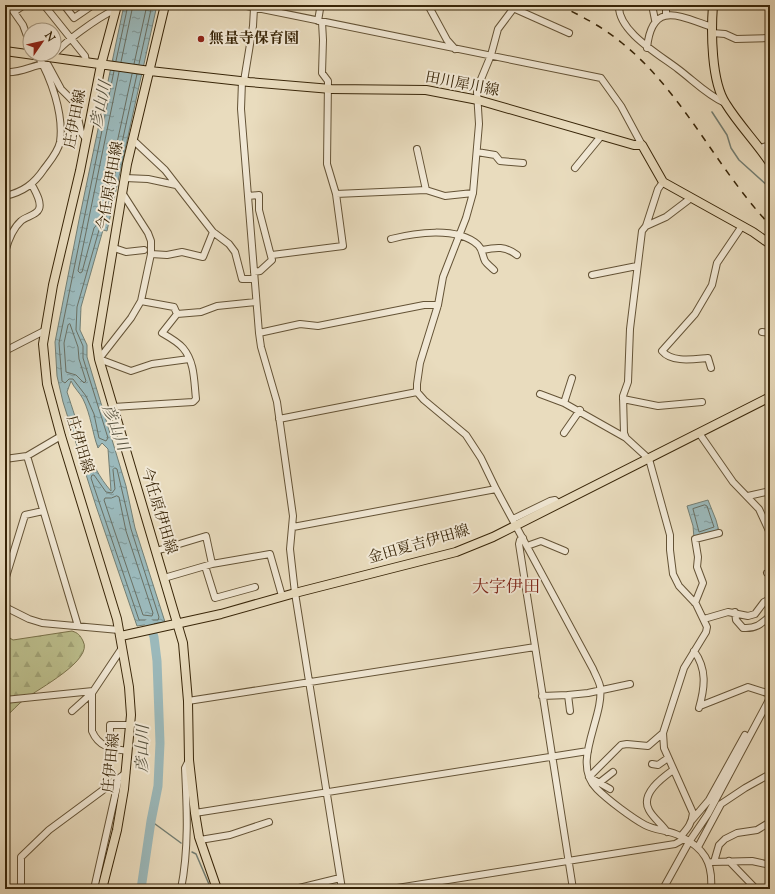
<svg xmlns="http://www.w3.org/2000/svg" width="775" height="894" viewBox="0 0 775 894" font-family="'Sorts Mill Goudy','Noto Serif JP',serif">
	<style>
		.forest { fill: url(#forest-firs); stroke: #7a724a }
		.water { fill: url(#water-ripples); stroke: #737e73; fill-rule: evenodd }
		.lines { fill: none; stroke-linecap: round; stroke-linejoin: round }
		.shore { stroke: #6a6f62; stroke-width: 1 }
		.stream { stroke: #737e73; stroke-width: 1.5 }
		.river { stroke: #9bb9bb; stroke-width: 9 }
		.minor-casing { stroke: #645336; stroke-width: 8 }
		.major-casing { stroke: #382508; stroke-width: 10 }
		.minor { stroke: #f1e8d5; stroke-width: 6 }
		.major { stroke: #e9dcbe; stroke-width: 8 }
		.rail { stroke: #382508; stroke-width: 1.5; stroke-dasharray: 7 7; stroke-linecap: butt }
		.poi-dot { fill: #8f2418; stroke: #f1e8d5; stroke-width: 1.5 }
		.labels { text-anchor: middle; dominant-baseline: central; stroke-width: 4; stroke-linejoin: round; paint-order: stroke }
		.poi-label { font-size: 15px; font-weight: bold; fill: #382508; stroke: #f1e8d5; text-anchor: start }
		.street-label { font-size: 15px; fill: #382508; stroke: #f1e8d5 }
		.water-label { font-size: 16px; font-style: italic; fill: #56513e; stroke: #f1e8d5 }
		.quarter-label { font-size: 17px; fill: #7a1f14; stroke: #f1e8d5 }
	</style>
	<defs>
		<pattern id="forest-firs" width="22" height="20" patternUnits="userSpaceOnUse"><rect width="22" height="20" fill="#bcbf8d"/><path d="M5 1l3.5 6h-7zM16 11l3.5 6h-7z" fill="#a2a478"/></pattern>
		<pattern id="water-ripples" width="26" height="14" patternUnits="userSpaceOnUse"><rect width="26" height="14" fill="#9bb9bb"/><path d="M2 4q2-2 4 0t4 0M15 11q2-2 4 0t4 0" fill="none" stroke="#7f9696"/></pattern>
	</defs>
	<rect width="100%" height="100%" fill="#e9dcbe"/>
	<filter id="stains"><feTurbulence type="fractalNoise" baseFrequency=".005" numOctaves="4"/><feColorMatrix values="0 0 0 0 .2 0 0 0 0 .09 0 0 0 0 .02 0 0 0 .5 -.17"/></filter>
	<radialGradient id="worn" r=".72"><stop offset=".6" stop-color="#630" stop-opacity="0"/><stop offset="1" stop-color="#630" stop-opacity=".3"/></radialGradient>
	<!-- forest -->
	<path class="forest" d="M 72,631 C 78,633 80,635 83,641 C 94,660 38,689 25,699 C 18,704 12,711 5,718 L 5,635 L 13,640 Z"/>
	<!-- water -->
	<path class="water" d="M 124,5 L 157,5 L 107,231 L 103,230 L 81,307 L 80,330 L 87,345 L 87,357 L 126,486 L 135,528 L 165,622 L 137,626 L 96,506 L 63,402 L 57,376 L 55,342 L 79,220 ZM 71,381 C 74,388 80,393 83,399 C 91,415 92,432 98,448 L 102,443 L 108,449 L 111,491 C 88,465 78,424 67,392 Z
		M 708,500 L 716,520 L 719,531 L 694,538 L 693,526 L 687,506 Z"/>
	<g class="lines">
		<!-- shore -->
		<path class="shore" d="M 116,61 L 128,5
			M 121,62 L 133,5
			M 134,64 L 147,5
			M 139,64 L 152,5
			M 114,71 L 59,343 L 62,381 L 65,383 L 69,379 L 73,379 L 86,396 L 94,414 L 99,438 L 106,441 L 108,438 L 83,358 L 83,346 L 76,330 L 77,307 L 99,230 L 104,225 L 137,74
			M 119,72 L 78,271 L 80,273 L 82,272 L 94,228 L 100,221 L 132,74
			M 70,324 L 78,347 L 79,359 L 86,381 L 84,383 L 76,375 L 66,372 L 64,343 L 68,325 Z
			M 115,468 L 117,469 L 131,529 L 159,617 L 158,620 L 139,620 L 91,478 L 92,475 L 94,475 L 106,492 L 112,493 L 115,489 L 113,470 Z
			M 117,496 L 119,497 L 126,531 L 153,613 L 152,616 L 143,615 L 104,500 L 105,498 L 111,498 Z
			M 705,505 L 707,506 L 714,527 L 699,532 L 693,509 Z"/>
		<!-- stream -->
		<path class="stream" d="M 712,112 L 727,135 L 731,148 L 739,160 L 770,188
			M 151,821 L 181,843
			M 192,852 L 196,854 L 211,889"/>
		<!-- river -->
		<path class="river" d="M 141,889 L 151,821 L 158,786 L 160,743 L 157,661 L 154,637 L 149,623"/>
		<defs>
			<path id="minor" d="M 9,5 L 23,25 L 30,44
				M 44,5 L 85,56 L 86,62
				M 64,5 L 74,18 L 93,5
				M 242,5 L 601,78 L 621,106 L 642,145
				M 428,5 L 447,40 L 455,49
				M 516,5 L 498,29 L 491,55 L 479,84 L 477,92 L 479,124 L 473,193 L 466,218 L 443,277 L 438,305 L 420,363 L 417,384 L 417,392 L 424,400 L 466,435 L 481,458 L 496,489 L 593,669 C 595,674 599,681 600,686 C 605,717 570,763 597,789 C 608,800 632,818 645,825 C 656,831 670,830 680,836 C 704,848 713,862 711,889
				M 619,5 C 617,31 660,55 678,69 C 694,81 707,95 725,103
				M 652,5 L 655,20
				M 666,5 L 666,14
				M 513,8 L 569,33
				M 14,12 L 24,5
				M 318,21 L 320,9 L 322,5
				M 712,33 L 725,34 L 736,39 L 770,38
				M 647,48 C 652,0 679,16 712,27
				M 52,58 C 61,43 99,17 116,9
				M 5,72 C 23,74 36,62 48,65 L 61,89 L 75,103 L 81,132 L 86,139
				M 242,81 L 241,109 L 259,333 L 261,347 L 277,402 L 293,516 L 290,549 L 295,593 L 342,889
				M 244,81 L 253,26 L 254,8
				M 133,140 L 165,170 L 213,232 L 229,244 L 235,252 L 242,279 L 254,279
				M 760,148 L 770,145
				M 417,149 L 426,190
				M 477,152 L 495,155 L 500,161 L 523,163
				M 575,168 L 602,135
				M 125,178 L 148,179 L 176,185
				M 663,182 L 658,189 L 646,226 L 642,231 L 630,329 L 628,382 L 623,396 L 624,433 L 626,438 L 649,459 L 670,535 L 670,550 L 673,574 L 679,586 L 696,604 L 707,627 L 706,632 L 684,668 L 663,733 L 664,748 L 693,813 C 692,823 688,828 681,836
				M 123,194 L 148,233 L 151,241 L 151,254 L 141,301 L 131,318 L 99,359 L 131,371 L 152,364 L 189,359
				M 336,194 L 426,190 L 445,196 L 473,193
				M 5,196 C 23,192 34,184 44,169 C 50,161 58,152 60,142 C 64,114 51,78 37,54
				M 248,196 L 259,195 L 259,210 L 272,260 L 260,271 L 254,272
				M 646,226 L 666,217 L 691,198
				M 391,239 C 414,233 457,226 478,245 C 483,250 482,255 485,261 C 487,264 491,267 494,270
				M 114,248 L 126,252 L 144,250
				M 482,250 C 497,247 505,246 517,255
				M 5,252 C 8,241 12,229 21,221 C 25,217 37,215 39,209 C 42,202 35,191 32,185
				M 151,254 L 167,255 L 182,252 L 203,257 L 213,232
				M 272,255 L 343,246 L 336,194 L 327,164 L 328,81 L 322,73 L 323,40 L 322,22
				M 592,275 L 637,266
				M 141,301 L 174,307 L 177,314
				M 762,332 L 770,333
				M 259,333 L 300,324 L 318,326 L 424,305 L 438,305
				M 5,351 L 44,331
				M 711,368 L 708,358 C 694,359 672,363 662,351 L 695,314 L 712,285 L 717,263 L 742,226
				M 572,378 L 564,403 L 626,438
				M 540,394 L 564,403
				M 623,399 L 658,406 L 702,402
				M 113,407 L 193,402 L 196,399 C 194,382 195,362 183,348 C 178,342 169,337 162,333 L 177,314 L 201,312 L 217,306 L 256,302
				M 279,419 L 417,392
				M 564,433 L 580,410
				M 699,433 L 733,482 L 759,509 L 770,533
				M 27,456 L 78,626
				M 5,459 L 27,456 L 61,436
				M 748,496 L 770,491
				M 513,519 L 550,501 L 555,500 L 559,504
				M 293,527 L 496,489
				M 523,538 L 520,540 L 519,544 L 573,889
				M 527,546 L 541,541 L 565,551
				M 156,551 L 206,536 L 212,564
				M 205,566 L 215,598 L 255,587
				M 767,573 L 770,572
				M 164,578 L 212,564 L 270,554 L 282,596
				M 5,580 L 25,515 L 43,511
				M 695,603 L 703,583 L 697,567 L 698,557 L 695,539 L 719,533
				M 5,607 L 29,619 L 42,623 L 119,630
				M 735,612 L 736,620 L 743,628 C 756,629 761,624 770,616
				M 704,619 L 728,612 L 748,616 L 755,614 L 764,602 L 770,599
				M 694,651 C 707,669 705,687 699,708
				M 92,693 L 92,731 C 99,748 113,749 128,751
				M 568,695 L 588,693 L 630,684
				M 542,696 L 568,695 L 570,711
				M 5,700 L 93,691
				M 188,701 L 535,647
				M 700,706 L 748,687 L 770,694
				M 72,711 L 92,693 L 122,648
				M 110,732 L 110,725 L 130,725
				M 652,764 L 658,765 L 668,758
				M 589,777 L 621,745 L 627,744 L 648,746 L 663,733
				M 591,778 L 610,789
				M 599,783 L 613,772
				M 195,813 L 588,751
				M 692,820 L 709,800 L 745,735
				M 667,832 C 662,824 653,818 649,810 C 640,794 662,778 673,770
				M 200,840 L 230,835 L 269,822
				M 698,847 L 721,804 L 745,788 L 770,774
				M 729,861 L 756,889
				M 712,862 L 752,861 L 770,865
				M 714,862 L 719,845 L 725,839 L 737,833 L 757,830 L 770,822
				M 21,889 L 21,857 L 49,830 L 126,773
				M 94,889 L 119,778
				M 181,889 C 189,849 187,808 185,768 L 189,760
				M 295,889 L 340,878
				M 391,889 L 675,844 L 684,839
				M 663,889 L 689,842 L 708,814 L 770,698"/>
			<path id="major" d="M 165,5 L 127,164 L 97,345 L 99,359 L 183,643 L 188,701 L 189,760 L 195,813 L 199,837 L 217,889
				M 713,5 C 711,31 711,82 726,104 C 739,125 757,143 770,163
				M 5,51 L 150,71 L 249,82 L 331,89 L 426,90 L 478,100 L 634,145 L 642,145 L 663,182 L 753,232 L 770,244
				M 121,636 L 221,614 L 295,593 L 456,552 L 493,537 L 770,397
				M 102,889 L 117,830 L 124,789 L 131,715 L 129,687 L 117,619 L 61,436 L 47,384 L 43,344 L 53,285 L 80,171 L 101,65 L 116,9"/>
		</defs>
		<!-- minor casing -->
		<use href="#minor" class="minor-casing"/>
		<!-- major casing -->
		<use href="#major" class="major-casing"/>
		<!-- minor -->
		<use href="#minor" class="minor"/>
		<!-- major -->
		<use href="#major" class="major"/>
		<!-- rail -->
		<path class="rail" d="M 559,5 C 581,16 603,27 622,43 C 683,92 716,168 770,225"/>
	</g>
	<!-- markers -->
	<circle class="poi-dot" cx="201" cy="39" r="4"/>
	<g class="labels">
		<!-- poi labels -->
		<g class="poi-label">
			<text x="209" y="39">無量寺保育園</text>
		</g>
		<!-- street labels -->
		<g class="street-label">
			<text transform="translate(462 85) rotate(11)">田川犀川線</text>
			<text transform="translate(76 119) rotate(-79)">庄伊田線</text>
			<text transform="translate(111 186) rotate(-80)">今任原伊田線</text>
			<text transform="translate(79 445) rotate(73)">庄伊田線</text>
			<text transform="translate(158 511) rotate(73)">今任原伊田線</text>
			<text transform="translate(419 545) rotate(-16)">金田夏吉伊田線</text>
			<text transform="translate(112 763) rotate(-84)">庄伊田線</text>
		</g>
		<!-- water labels -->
		<g class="water-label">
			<text transform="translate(102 105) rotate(-78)">彦山川</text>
			<text transform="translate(114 428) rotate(69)">彦山川</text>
			<text transform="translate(144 749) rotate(-89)">彦山川</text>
		</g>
		<!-- quarter labels -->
		<g class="quarter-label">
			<text x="506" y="588">大字伊田</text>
		</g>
	</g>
	<!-- margin -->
	<rect width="775" height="894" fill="none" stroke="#e9dcbe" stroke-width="20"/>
	<rect x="6" y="6" width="763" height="882" fill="none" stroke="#382508" stroke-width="2"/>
	<rect x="10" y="10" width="755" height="874" fill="none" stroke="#382508"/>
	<!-- north arrow -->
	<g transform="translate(42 42) rotate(56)"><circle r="19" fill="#f1e8d5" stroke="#a79a83"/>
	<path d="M0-3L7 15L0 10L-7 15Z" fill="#8f2418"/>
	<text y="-6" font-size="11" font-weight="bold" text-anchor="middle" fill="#382508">N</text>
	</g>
	<rect width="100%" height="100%" filter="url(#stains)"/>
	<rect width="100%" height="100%" fill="url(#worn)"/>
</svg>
